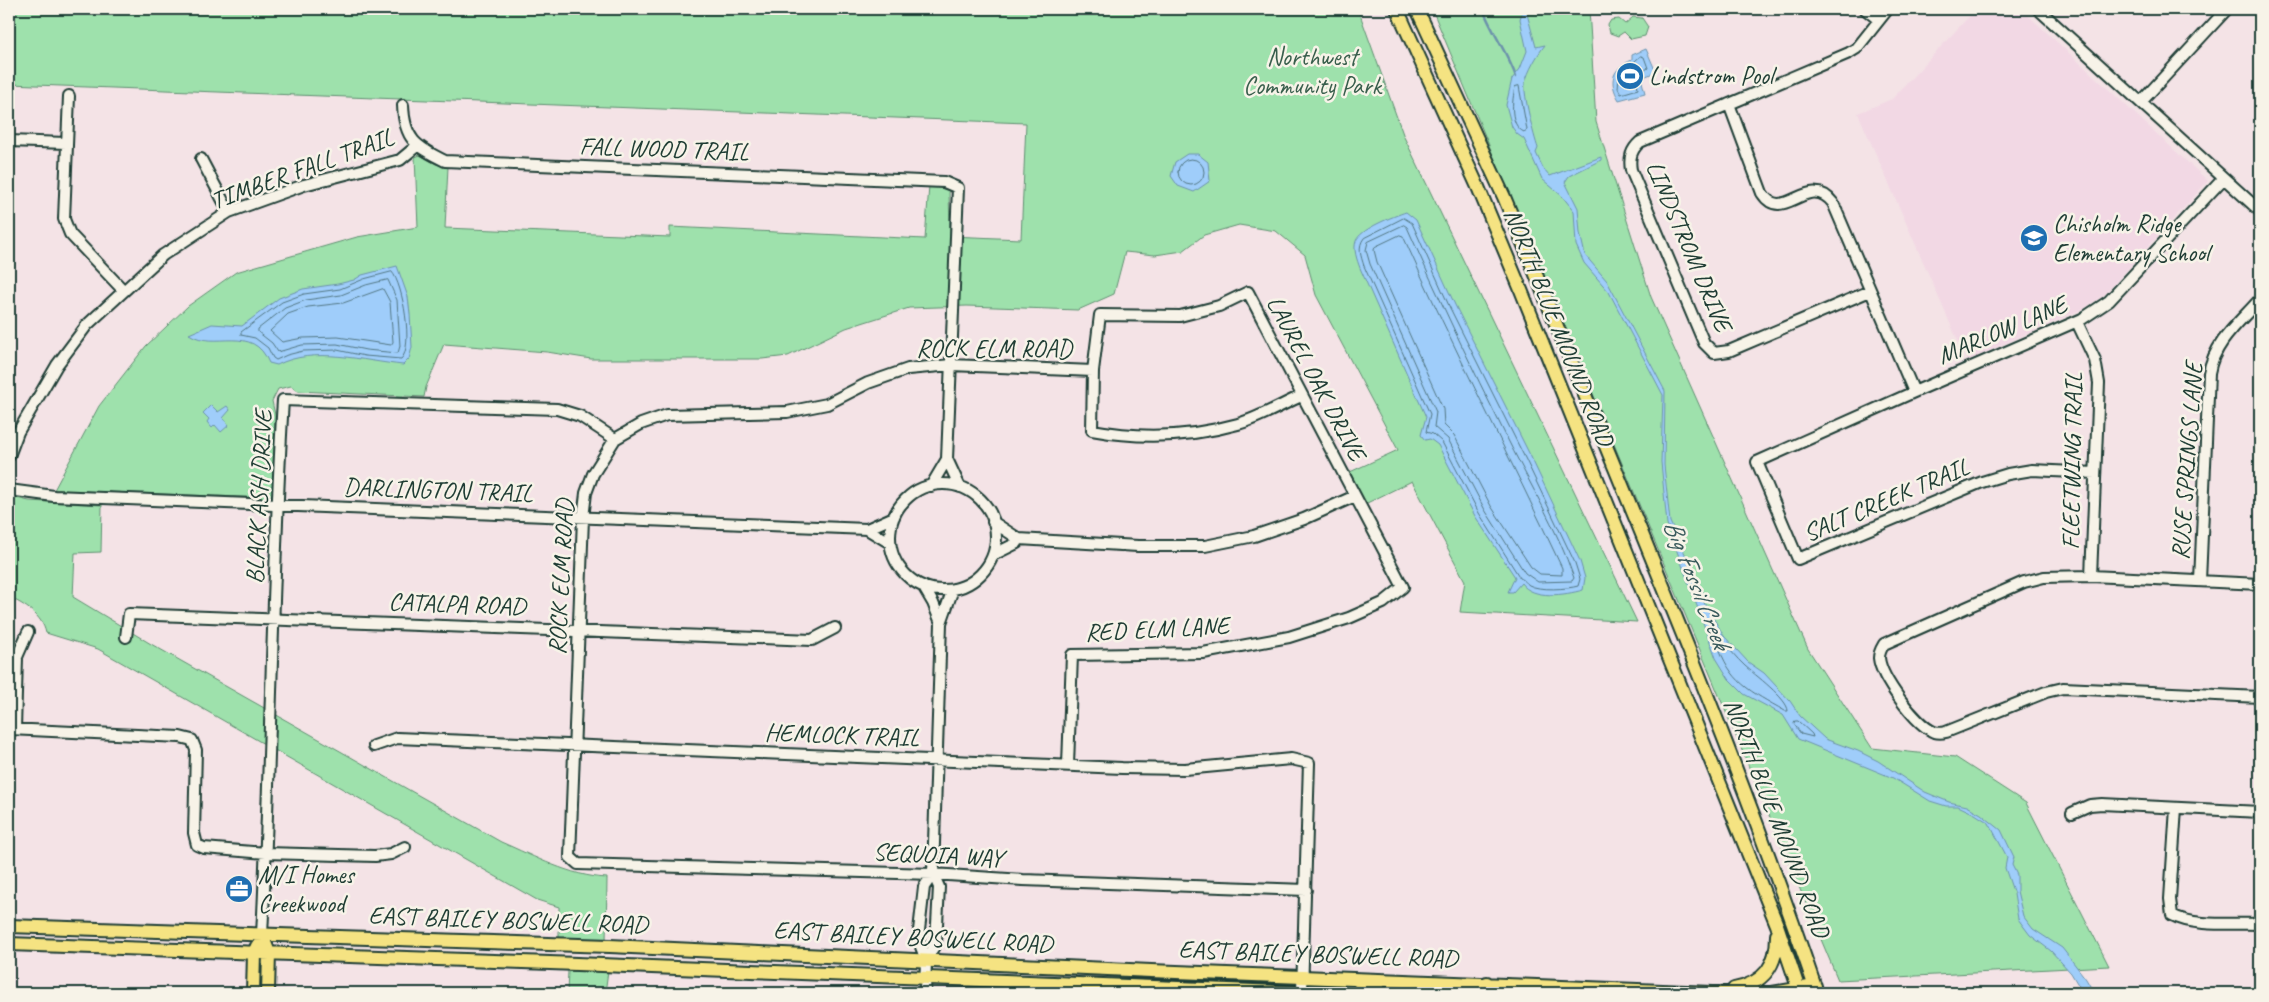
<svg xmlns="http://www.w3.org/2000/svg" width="2269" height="1002" viewBox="0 0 2269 1002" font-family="Caveat,sans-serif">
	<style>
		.built { fill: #f2d8e4 }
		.green { fill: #9ee1ac; stroke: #5e8f70 }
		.water { fill: #9fcdfa; stroke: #6c93ab }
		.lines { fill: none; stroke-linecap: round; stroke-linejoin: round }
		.shore { stroke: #527783; stroke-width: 1 }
		.stream { stroke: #6c93ab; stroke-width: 2.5 }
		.minor-casing { stroke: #1f3d34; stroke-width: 14 }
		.major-casing { stroke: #1f3d34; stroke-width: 16 }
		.minor { stroke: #f7f3e8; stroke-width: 10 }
		.major { stroke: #f5e382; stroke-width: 12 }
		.labels { text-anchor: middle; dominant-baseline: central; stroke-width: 5; stroke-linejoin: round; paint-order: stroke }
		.park-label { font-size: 25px; fill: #385e4c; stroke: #f7f3e8 }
		.poi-label { font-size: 25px; fill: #1f3d34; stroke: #f7f3e8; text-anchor: start }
		.street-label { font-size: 25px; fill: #1f3d34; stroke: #f7f3e8 }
		.water-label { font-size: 26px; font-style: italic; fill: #395a5c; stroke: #f7f3e8 }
	</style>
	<rect width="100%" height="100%" fill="#f4e3e6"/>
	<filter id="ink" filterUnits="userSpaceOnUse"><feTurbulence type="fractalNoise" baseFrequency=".02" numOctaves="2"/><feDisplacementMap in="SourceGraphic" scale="10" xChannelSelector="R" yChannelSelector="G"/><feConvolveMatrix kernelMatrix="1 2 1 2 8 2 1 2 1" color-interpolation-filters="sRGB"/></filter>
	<g filter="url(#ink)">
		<!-- built -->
		<path class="built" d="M 1976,9 L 2021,9 L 2208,181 L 2104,295 L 2083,309 L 1968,360 L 1953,330 L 1858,113 L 1892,99 Z
			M 950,984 L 1033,993 L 937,993 Z"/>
		<!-- green -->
		<path class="green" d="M 9,9 L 1358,9 L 1404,137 L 1637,622 L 1460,612 L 1465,581 L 1412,481 L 1365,504 L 1350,472 L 1398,450 L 1316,295 L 1305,255 L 1276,231 L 1239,225 L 1204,235 L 1183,251 L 1155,255 L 1125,252 L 1114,294 L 1078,310 L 967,306 L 909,308 L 846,328 L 788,356 L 762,359 L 591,359 L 547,352 L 444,344 L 426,387 L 424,397 L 298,391 L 291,386 L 278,389 L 272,401 L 275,415 L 272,493 L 269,498 L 54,490 L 99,406 L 146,346 L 188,306 L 236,272 L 357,237 L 418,227 L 415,157 L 420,155 L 436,164 L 448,167 L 445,228 L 670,237 L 670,227 L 925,239 L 929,186 L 949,190 L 950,236 L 1021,239 L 1026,123 L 9,84 Z
			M 1432,9 L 1589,9 L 1596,122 L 1651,297 L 1808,649 L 1872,748 L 1955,757 L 2026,803 L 2109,966 L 1838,980 Z
			M 1633,17 L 1642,18 L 1648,27 L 1645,36 L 1631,39 L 1624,32 L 1618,36 L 1610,33 L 1608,25 L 1611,20 L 1619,19 L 1625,24 Z
			M 9,496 L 29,501 L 102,505 L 101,552 L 75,553 L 73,597 L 151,644 L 501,842 C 536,857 569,876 607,878 L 606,943 L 559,940 L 559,907 L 537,900 L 98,649 L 46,633 C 42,615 25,605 9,597 Z
			M 568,971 L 608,971 L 605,993 L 567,993 Z"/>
		<!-- water -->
		<path class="water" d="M 1523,9 L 1530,9 L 1527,14 L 1536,47 L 1545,45 C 1537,55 1528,71 1525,83 C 1523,94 1534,137 1538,148 L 1536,153 L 1543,168 L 1550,176 L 1601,157 L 1601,160 L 1569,176 L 1565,182 L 1578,208 L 1580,233 L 1585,255 L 1607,281 L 1665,391 L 1664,465 L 1670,522 L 1703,592 L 1703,601 L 1724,636 L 1748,662 L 1764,673 L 1790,701 L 1800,716 L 1825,739 L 1858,751 L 1878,761 L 1925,792 L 1949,802 L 1967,806 L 1981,814 L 2001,830 L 2014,857 L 2012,865 L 2017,875 L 2017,891 L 2023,916 L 2033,929 L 2062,948 L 2086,979 L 2094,993 L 2083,993 L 2071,973 L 2051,951 L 2030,935 L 2018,919 L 2014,894 L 2005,868 L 2007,857 L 1989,823 L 1975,814 L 1958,806 L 1946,806 L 1930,801 L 1893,778 L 1798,739 L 1783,715 L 1744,694 L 1729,679 L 1716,658 L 1667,524 L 1661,462 L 1663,395 L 1609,292 L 1584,263 L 1576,245 L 1574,211 L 1562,196 L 1542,179 L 1524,139 L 1517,134 L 1512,127 L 1506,105 L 1512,79 L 1520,69 L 1527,51 L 1520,19 Z
			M 1646,49 L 1656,72 L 1641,78 L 1645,93 L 1619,100 C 1608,81 1612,69 1632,60 L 1632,55 Z
			M 1187,154 L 1198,154 L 1208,162 L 1210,181 L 1194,192 L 1178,186 L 1171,176 L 1175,162 Z
			M 1406,212 L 1416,220 L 1455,305 L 1531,457 L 1580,561 L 1585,578 L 1583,590 C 1565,595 1533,600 1521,583 L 1513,592 L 1508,592 L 1515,577 L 1475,516 L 1438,445 L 1430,439 L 1425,440 L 1421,435 L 1426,417 L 1360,268 C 1357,260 1353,249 1356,241 C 1360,229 1394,216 1406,212 Z
			M 397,266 L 408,297 L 410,314 L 412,347 L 409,359 L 403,365 C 363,361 314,346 277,365 L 269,363 C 253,323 215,351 189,334 L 212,324 L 242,326 L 279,298 L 303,289 L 338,284 L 354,280 L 362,275 Z
			M 211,405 L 218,412 L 227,406 L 230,410 L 223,418 L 229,425 L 221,432 L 215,425 L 212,428 L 207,422 L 209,419 L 203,413 Z"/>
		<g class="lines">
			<!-- shore -->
			<path class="shore" d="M 1641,56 L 1644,57 L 1648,68 L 1636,76 L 1638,89 L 1621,94 L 1618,88 L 1619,76 Z
				M 1519,86 L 1527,130 L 1524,132 C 1509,125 1512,101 1515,87 Z
				M1178 172a13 13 0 1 1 26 0a13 13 0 1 1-26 0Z
				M 1404,218 L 1412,223 L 1450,308 L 1526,460 L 1575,563 L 1580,579 L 1578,586 C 1568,589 1539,591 1529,585 C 1526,583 1525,580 1520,578 L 1479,513 L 1442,442 L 1433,434 L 1426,432 L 1430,414 L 1364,266 C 1361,256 1357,247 1364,238 Z
				M 1404,225 L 1407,227 C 1438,297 1471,366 1505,434 C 1528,481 1557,528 1574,578 L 1572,581 L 1538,582 L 1525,573 L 1485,510 L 1448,439 L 1434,427 L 1436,412 L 1370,264 L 1366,250 L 1368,242 Z
				M 1400,235 L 1403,236 C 1453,348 1510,457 1562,568 L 1562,575 L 1540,574 L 1531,567 L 1491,506 L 1454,435 L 1444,425 L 1443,409 L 1377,262 L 1374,250 L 1375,247 Z
				M 392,272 C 403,284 414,348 401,359 L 365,356 L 337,350 L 303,351 L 287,355 L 276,360 L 273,358 L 268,348 L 255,338 L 241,335 L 241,332 L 282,302 L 304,294 L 340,289 L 364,279 Z
				M 388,280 L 397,300 L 400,346 L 398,353 L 366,350 L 337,344 L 302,345 L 278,352 L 272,343 L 258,332 L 258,329 L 285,308 L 306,300 L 341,295 L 366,285 Z
				M 383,289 L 390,302 L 393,342 L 391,345 L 338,337 L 303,338 L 282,342 L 270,331 L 288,314 L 308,307 L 343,303 Z
				M 1718,639 L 1721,640 C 1729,648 1736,658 1745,666 C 1754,674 1788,699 1788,711 L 1785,711 C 1750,691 1730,683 1717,642 Z
				M 1795,721 L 1798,721 L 1812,734 L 1813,737 L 1801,734 L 1794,724 Z"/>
			<!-- stream -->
			<path class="stream" d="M 1483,9 C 1492,33 1508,53 1516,77"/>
			<defs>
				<path id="minor" d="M 1865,9 L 1879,20
					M 2038,9 L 2260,211
					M 69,96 L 64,219 L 70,234 L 123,290
					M 2141,102 L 2227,9
					M 1729,104 L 1762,193 C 1783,226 1808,171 1833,203 L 1914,392
					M 403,105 C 404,139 416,147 445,161 L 944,182 L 958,188 L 947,459 L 960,487
					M 9,141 L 66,143
					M 201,159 L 229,212
					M 1870,291 L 1729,351 L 1714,353 L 1704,343 L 1631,170 C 1629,158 1631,150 1640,142 L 1849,53 L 1857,48 L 1888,9
					M 2077,322 L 2095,360 L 2099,383 L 2091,576
					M 1093,371 L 951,365 L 908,369 L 868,383 L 827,404 L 787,412 L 667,415 L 641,424 L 615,439 L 593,474 L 586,493 L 583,518 L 570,857 L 578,864 L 933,874 L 1023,880 L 1306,890
					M 9,456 L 18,432 L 57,365 L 87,325 L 163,255 L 229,212 L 304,185 L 400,160 L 418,145
					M 2095,473 L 2032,470 L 2008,474 L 1982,482 L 1798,559 L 1757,462 L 1914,392 L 2082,319 L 2109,301 L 2223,179
					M890 537a53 53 0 1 1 106 0a53 53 0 1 1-106 0Z
					M 931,486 L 947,459
					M 9,490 L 54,496 L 867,529 L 894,517
					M 993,522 L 1019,539 L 1138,546 L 1205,546 L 1254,536 L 1304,519 L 1355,496
					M 867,529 L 890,543
					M 993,555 L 1017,543 L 1019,539
					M 2200,581 L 2209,373 C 2214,342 2240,322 2260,299
					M 2260,584 L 2091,576 L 2044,577 L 2024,582 L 1884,644 C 1881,649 1879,652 1879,658 C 1881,678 1916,725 1934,732 C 1938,733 1942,733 1946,732 L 2046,692 L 2063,688 L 2260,697
					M 923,586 L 933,603 L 941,623
					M 126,637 L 129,614 L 812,640 L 835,628
					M 9,729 L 180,737 L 192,740 L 196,750 L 194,833 L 197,845 L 204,848 L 266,853 L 375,856 L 391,854 L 405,847
					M 15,729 L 17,657 L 28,632
					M 374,746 L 397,738 L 1122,768 L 1185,769 L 1291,759 L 1309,763 L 1302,993
					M 1068,765 L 1072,655 L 1203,653 L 1289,637 L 1349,618 L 1383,603 L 1403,587 L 1248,292 L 1219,306 L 1180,316 L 1100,315 L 1093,371 L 1092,430 C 1140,439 1191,437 1238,424 C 1259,418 1281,405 1301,396
					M 2176,808 L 2170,899 L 2172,915 C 2193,927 2235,923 2260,924
					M 2072,813 L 2090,805 L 2102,804 L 2260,812
					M 262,935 C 271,757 272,578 283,400 L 557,409 L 580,416 L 615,439
					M 926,960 L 936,943 L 939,887 L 933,874 L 941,623 L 953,589
					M 925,993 L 926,960 L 918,939 L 924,887 L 933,874"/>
				<path id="major" d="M 1397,9 L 1478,187 L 1521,290 L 1777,925 L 1800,993
					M 1417,9 L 1504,197 L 1535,272 C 1631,511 1735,749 1817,993
					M 9,926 L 610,946 L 1151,971 L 1713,993 L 1772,993 L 1815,986
					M 262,935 L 269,953 L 268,993
					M 9,944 L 577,964 L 1303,993
					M 1734,989 C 1765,983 1777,965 1777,935
					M 253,993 L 254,953 L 257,946
					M 1358,993 L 1360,988 L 1365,985 L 1378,985
					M 1439,993 L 1483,993 L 1487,991 L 1487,983"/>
			</defs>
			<!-- minor casing -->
			<use href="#minor" class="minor-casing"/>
			<!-- major casing -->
			<use href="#major" class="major-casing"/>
			<!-- minor -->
			<use href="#minor" class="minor"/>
			<!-- major -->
			<use href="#major" class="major"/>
		</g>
	</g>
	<!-- icons -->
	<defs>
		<symbol id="stadium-disc" viewBox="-11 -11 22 22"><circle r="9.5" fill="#1f6fb2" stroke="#f7f3e8"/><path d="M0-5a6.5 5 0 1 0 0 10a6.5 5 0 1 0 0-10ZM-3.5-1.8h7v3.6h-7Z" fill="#fff"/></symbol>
		<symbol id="school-disc" viewBox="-11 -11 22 22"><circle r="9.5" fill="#1f6fb2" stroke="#f7f3e8"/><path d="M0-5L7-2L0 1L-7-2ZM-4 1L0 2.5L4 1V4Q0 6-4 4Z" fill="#fff"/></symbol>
		<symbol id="office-disc" viewBox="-11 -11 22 22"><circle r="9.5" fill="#1f6fb2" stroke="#f7f3e8"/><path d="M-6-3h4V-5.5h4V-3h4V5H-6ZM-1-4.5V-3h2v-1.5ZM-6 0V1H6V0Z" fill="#fff"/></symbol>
	</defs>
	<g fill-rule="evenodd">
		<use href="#stadium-disc" x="1614" y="60" width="32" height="32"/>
		<use href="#school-disc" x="2018" y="222" width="32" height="32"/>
		<use href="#office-disc" x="223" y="873" width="32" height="32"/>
	</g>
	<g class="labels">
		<!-- park labels -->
		<g class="park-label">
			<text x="1312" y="57">Northwest<tspan x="1312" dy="29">Community Park</tspan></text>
		</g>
		<!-- poi labels -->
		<g class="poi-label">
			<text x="1649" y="76">Lindstrom Pool</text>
			<text x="2053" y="224">Chisholm Ridge<tspan x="2053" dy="29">Elementary School</tspan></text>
			<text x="258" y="875">M/I Homes<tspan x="258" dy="29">Creekwood</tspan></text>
		</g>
		<!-- street labels -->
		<g class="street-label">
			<text transform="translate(664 149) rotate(2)">FALL WOOD TRAIL</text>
			<text transform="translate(302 169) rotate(-20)">TIMBER FALL TRAIL</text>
			<text transform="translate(1689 246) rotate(67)">LINDSTROM DRIVE</text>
			<text transform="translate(1559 327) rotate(68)">NORTH BLUE MOUND ROAD</text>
			<text transform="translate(2002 330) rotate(-23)">MARLOW LANE</text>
			<text x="994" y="349">ROCK ELM ROAD</text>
			<text transform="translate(1316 378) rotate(62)">LAUREL OAK DRIVE</text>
			<text transform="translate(2072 461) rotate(-89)">FLEETWING TRAIL</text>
			<text transform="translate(2187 461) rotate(-86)">RUSE SPRINGS LANE</text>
			<text transform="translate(438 490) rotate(2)">DARLINGTON TRAIL</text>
			<text transform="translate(259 497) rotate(-87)">BLACK ASH DRIVE</text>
			<text transform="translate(1886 500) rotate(-23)">SALT CREEK TRAIL</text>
			<text transform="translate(561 577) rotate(-87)">ROCK ELM ROAD</text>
			<text transform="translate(457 604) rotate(2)">CATALPA ROAD</text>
			<text transform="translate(1157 629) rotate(-3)">RED ELM LANE</text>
			<text transform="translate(842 735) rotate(2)">HEMLOCK TRAIL</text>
			<text transform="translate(1777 818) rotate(69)">NORTH BLUE MOUND ROAD</text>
			<text transform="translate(938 855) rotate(3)">SEQUOIA WAY</text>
			<text transform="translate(508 920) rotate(2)">EAST BAILEY BOSWELL ROAD</text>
			<text transform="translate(913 937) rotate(3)">EAST BAILEY BOSWELL ROAD</text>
			<text transform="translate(1318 954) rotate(2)">EAST BAILEY BOSWELL ROAD</text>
		</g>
		<!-- water labels -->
		<g class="water-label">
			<text transform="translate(1697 584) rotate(68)">Big Fossil Creek</text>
		</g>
	</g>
	<!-- margin -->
	<rect width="2269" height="1002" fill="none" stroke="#f7f3e8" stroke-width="30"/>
	<rect x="15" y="15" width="2239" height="972" fill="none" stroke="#1f3d34" stroke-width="2" filter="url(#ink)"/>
</svg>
